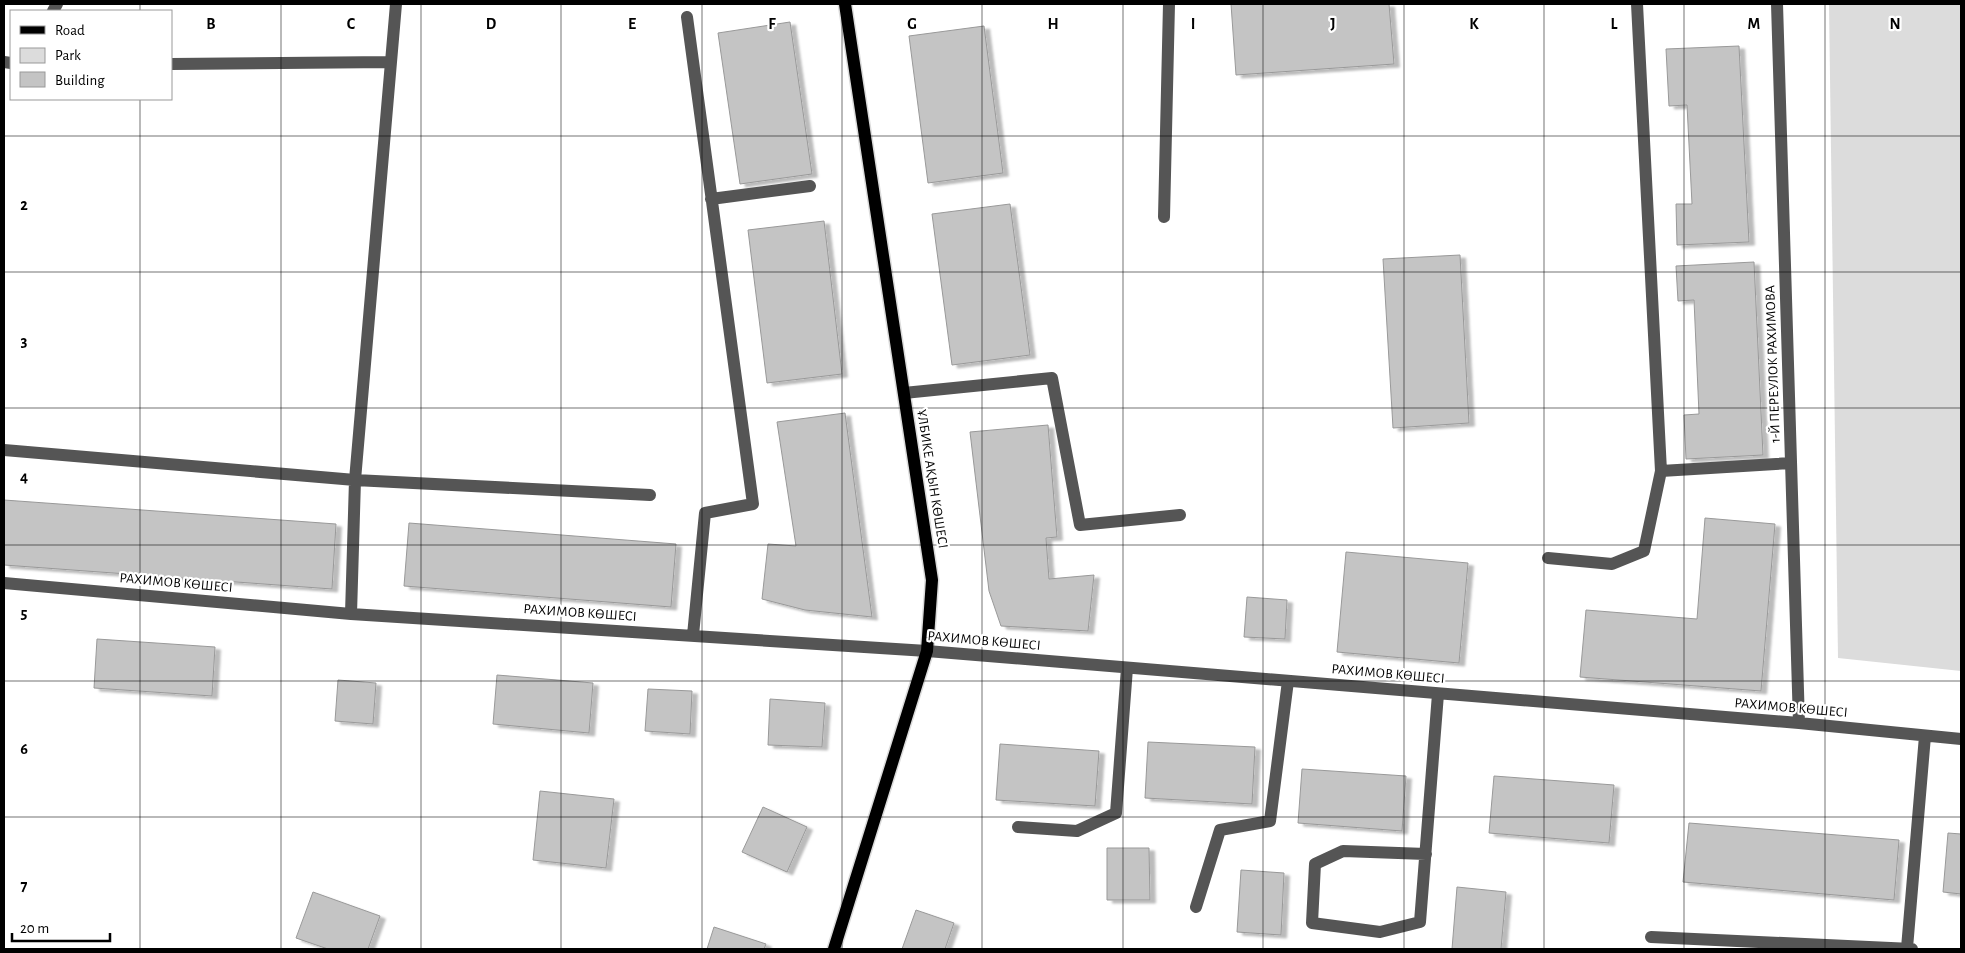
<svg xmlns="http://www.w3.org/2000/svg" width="1965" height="953" viewBox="0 0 1965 953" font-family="'Alegreya Sans',sans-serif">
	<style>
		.green { fill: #dcdcdc }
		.building { fill: #c4c4c4; stroke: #999; filter: url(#shadow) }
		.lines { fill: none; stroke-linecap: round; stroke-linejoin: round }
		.major-casing { stroke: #dbdbdb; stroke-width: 15 }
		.minor { stroke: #555; stroke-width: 12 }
		.major { stroke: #000; stroke-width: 12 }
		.grid { fill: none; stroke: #000; stroke-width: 1; stroke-opacity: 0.55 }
		.labels { text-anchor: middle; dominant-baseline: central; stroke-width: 4.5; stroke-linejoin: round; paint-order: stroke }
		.street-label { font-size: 14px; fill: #000; stroke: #fff }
		.grid-label { font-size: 16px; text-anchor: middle; font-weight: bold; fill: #000; stroke: #fff; stroke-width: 4.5; stroke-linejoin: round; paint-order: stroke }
	</style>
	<defs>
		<filter id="shadow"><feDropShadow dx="5.5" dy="3" stdDeviation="1" flood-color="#0004"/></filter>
	</defs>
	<rect width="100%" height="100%" fill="#fff"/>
	<!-- green -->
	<path class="green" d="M 1829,4 L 1961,4 L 1961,671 L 1838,658 Z"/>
	<!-- building -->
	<path class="building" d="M 1231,4 L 1389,4 L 1394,64 L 1236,75 Z
		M 790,22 L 812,174 L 740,184 L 718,33 Z
		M 984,26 L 1003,173 L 928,183 L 909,36 Z
		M 1739,46 L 1749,242 L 1677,245 L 1676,204 L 1692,204 L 1687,105 L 1669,106 L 1666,49 Z
		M 1010,204 L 1030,355 L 952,365 L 932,214 Z
		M 824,221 L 842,374 L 767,383 L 748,230 Z
		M 1460,255 L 1469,423 L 1393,428 L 1383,259 Z
		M 1754,262 L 1763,455 L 1686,459 L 1684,415 L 1699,414 L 1694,300 L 1678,301 L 1676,266 Z
		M 845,413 L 872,617 L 805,610 L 762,599 L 768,544 L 796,546 L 777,422 Z
		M 1048,425 L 1057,537 L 1046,538 L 1049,579 L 1094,575 L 1088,631 L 1001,626 L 989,591 L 970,432 Z
		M 4,500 L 336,524 L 332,589 L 4,565 Z
		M 1705,518 L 1775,524 L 1761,691 L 1580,677 L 1586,610 L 1697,619 Z
		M 409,523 L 676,544 L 671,607 L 404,586 Z
		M 1346,552 L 1468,563 L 1459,663 L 1337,652 Z
		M 1247,597 L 1287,600 L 1285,639 L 1244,637 Z
		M 97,639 L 215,647 L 212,696 L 94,688 Z
		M 497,675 L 593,683 L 589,733 L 493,724 Z
		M 338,680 L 376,683 L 373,724 L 335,721 Z
		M 648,689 L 692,691 L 690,734 L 645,731 Z
		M 770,699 L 825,703 L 822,747 L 768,745 Z
		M 1148,742 L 1255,747 L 1252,804 L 1145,798 Z
		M 1000,744 L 1099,751 L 1095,806 L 996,800 Z
		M 1302,769 L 1406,776 L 1402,831 L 1298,823 Z
		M 1494,776 L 1614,785 L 1609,843 L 1489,833 Z
		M 540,791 L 614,799 L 606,868 L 533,860 Z
		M 763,807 L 807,827 L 787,872 L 742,852 Z
		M 1689,823 L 1899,840 L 1894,900 L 1683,882 Z
		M 1948,833 L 1961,834 L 1961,894 L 1943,892 Z
		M 1107,848 L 1149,848 L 1150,900 L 1107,900 Z
		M 1241,870 L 1284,873 L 1281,935 L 1237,932 Z
		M 1457,887 L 1506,892 L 1501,949 L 1452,949 Z
		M 313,892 L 380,916 L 368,949 L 328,949 L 296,938 Z
		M 916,910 L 954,923 L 945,949 L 902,949 Z
		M 714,927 L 766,944 L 764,949 L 707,949 Z"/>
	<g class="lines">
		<defs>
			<path id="major" d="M 834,949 L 927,651 L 932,580 L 845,4"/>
		</defs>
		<!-- major casing -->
		<use href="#major" class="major-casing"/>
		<!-- minor -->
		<path class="minor" d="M 1777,4 L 1799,723
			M 53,11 L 57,4
			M 687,17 L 753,504 L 705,513 L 693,635
			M 4,62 L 11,63
			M 171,64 L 391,62
			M 711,199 L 810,186
			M 1164,217 L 1169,4
			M 904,393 L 1052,378 L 1080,525 L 1180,515
			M 4,450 L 355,480 L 650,495
			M 1661,471 L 1791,463
			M 1548,558 L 1612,564 L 1644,551 L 1661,471 L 1637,4
			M 4,583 L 351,614 L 927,651 L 1799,723 L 1961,739
			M 351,614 L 355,480 L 396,4
			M 1018,827 L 1077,831 L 1116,813 L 1127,668
			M 1426,854 L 1343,851 L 1315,864 L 1312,923 L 1380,932 L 1420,922 L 1438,694
			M 1196,907 L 1220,830 L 1270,821 L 1288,681
			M 1651,937 L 1912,949
			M 1907,948 L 1925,736"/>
		<!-- major -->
		<use href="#major" class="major"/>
	</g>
	<!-- grid -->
	<path class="grid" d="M 140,4 L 140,11M 281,4 L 281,949M 421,4 L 421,949M 561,4 L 561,949M 702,4 L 702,949M 842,4 L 842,949M 982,4 L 982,949M 1123,4 L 1123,949M 1263,4 L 1263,949M 1404,4 L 1404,949M 1544,4 L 1544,949M 1684,4 L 1684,949M 1825,4 L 1825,949M 140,99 L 140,949M 4,136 L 1961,136M 4,272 L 1961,272M 4,408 L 1961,408M 4,545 L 1961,545M 4,681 L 1961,681M 4,817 L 1961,817"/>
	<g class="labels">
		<!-- street labels -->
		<g class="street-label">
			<text transform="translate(1773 364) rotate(-92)">1-Й ПЕРЕУЛОК РАХИМОВА</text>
			<text transform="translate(932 479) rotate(81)">ҰЛБИКЕ АҚЫН КӨШЕСІ</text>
			<text transform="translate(176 583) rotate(5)">РАХИМОВ КӨШЕСІ</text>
			<text transform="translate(580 613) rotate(4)">РАХИМОВ КӨШЕСІ</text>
			<text transform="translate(984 641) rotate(5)">РАХИМОВ КӨШЕСІ</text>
			<text transform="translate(1388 674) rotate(5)">РАХИМОВ КӨШЕСІ</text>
			<text transform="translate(1791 708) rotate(5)">РАХИМОВ КӨШЕСІ</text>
		</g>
	</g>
	<g class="grid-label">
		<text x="211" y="29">B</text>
		<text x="351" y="29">C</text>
		<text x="491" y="29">D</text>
		<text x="632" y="29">E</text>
		<text x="772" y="29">F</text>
		<text x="912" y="29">G</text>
		<text x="1053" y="29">H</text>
		<text x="1193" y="29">I</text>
		<text x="1333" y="29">J</text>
		<text x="1474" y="29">K</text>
		<text x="1614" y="29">L</text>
		<text x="1754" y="29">M</text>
		<text x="1895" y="29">N</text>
		<text x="24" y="210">2</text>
		<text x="24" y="346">3</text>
		<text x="24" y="482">4</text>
		<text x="24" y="618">5</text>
		<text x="24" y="754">6</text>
		<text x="24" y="891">7</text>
	</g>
	<!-- border -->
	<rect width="1965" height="953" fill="none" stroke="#000000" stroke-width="10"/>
	<!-- legend -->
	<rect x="10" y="10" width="162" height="90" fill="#ffffff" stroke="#999999"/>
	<rect x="20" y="26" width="25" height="8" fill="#000000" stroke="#999999"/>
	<text x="55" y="35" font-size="15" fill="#000000">Road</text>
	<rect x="20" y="48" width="25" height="15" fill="#dcdcdc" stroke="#999999"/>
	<text x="55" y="60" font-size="15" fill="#000000">Park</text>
	<rect x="20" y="72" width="25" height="15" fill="#c4c4c4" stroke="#999999"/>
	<text x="55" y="85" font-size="15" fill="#000000">Building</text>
	<!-- scale -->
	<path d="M12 933v8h98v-8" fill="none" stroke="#000000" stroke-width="2.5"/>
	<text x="20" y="933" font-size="15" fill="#000000" stroke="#ffffff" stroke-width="4" paint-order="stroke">20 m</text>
</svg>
